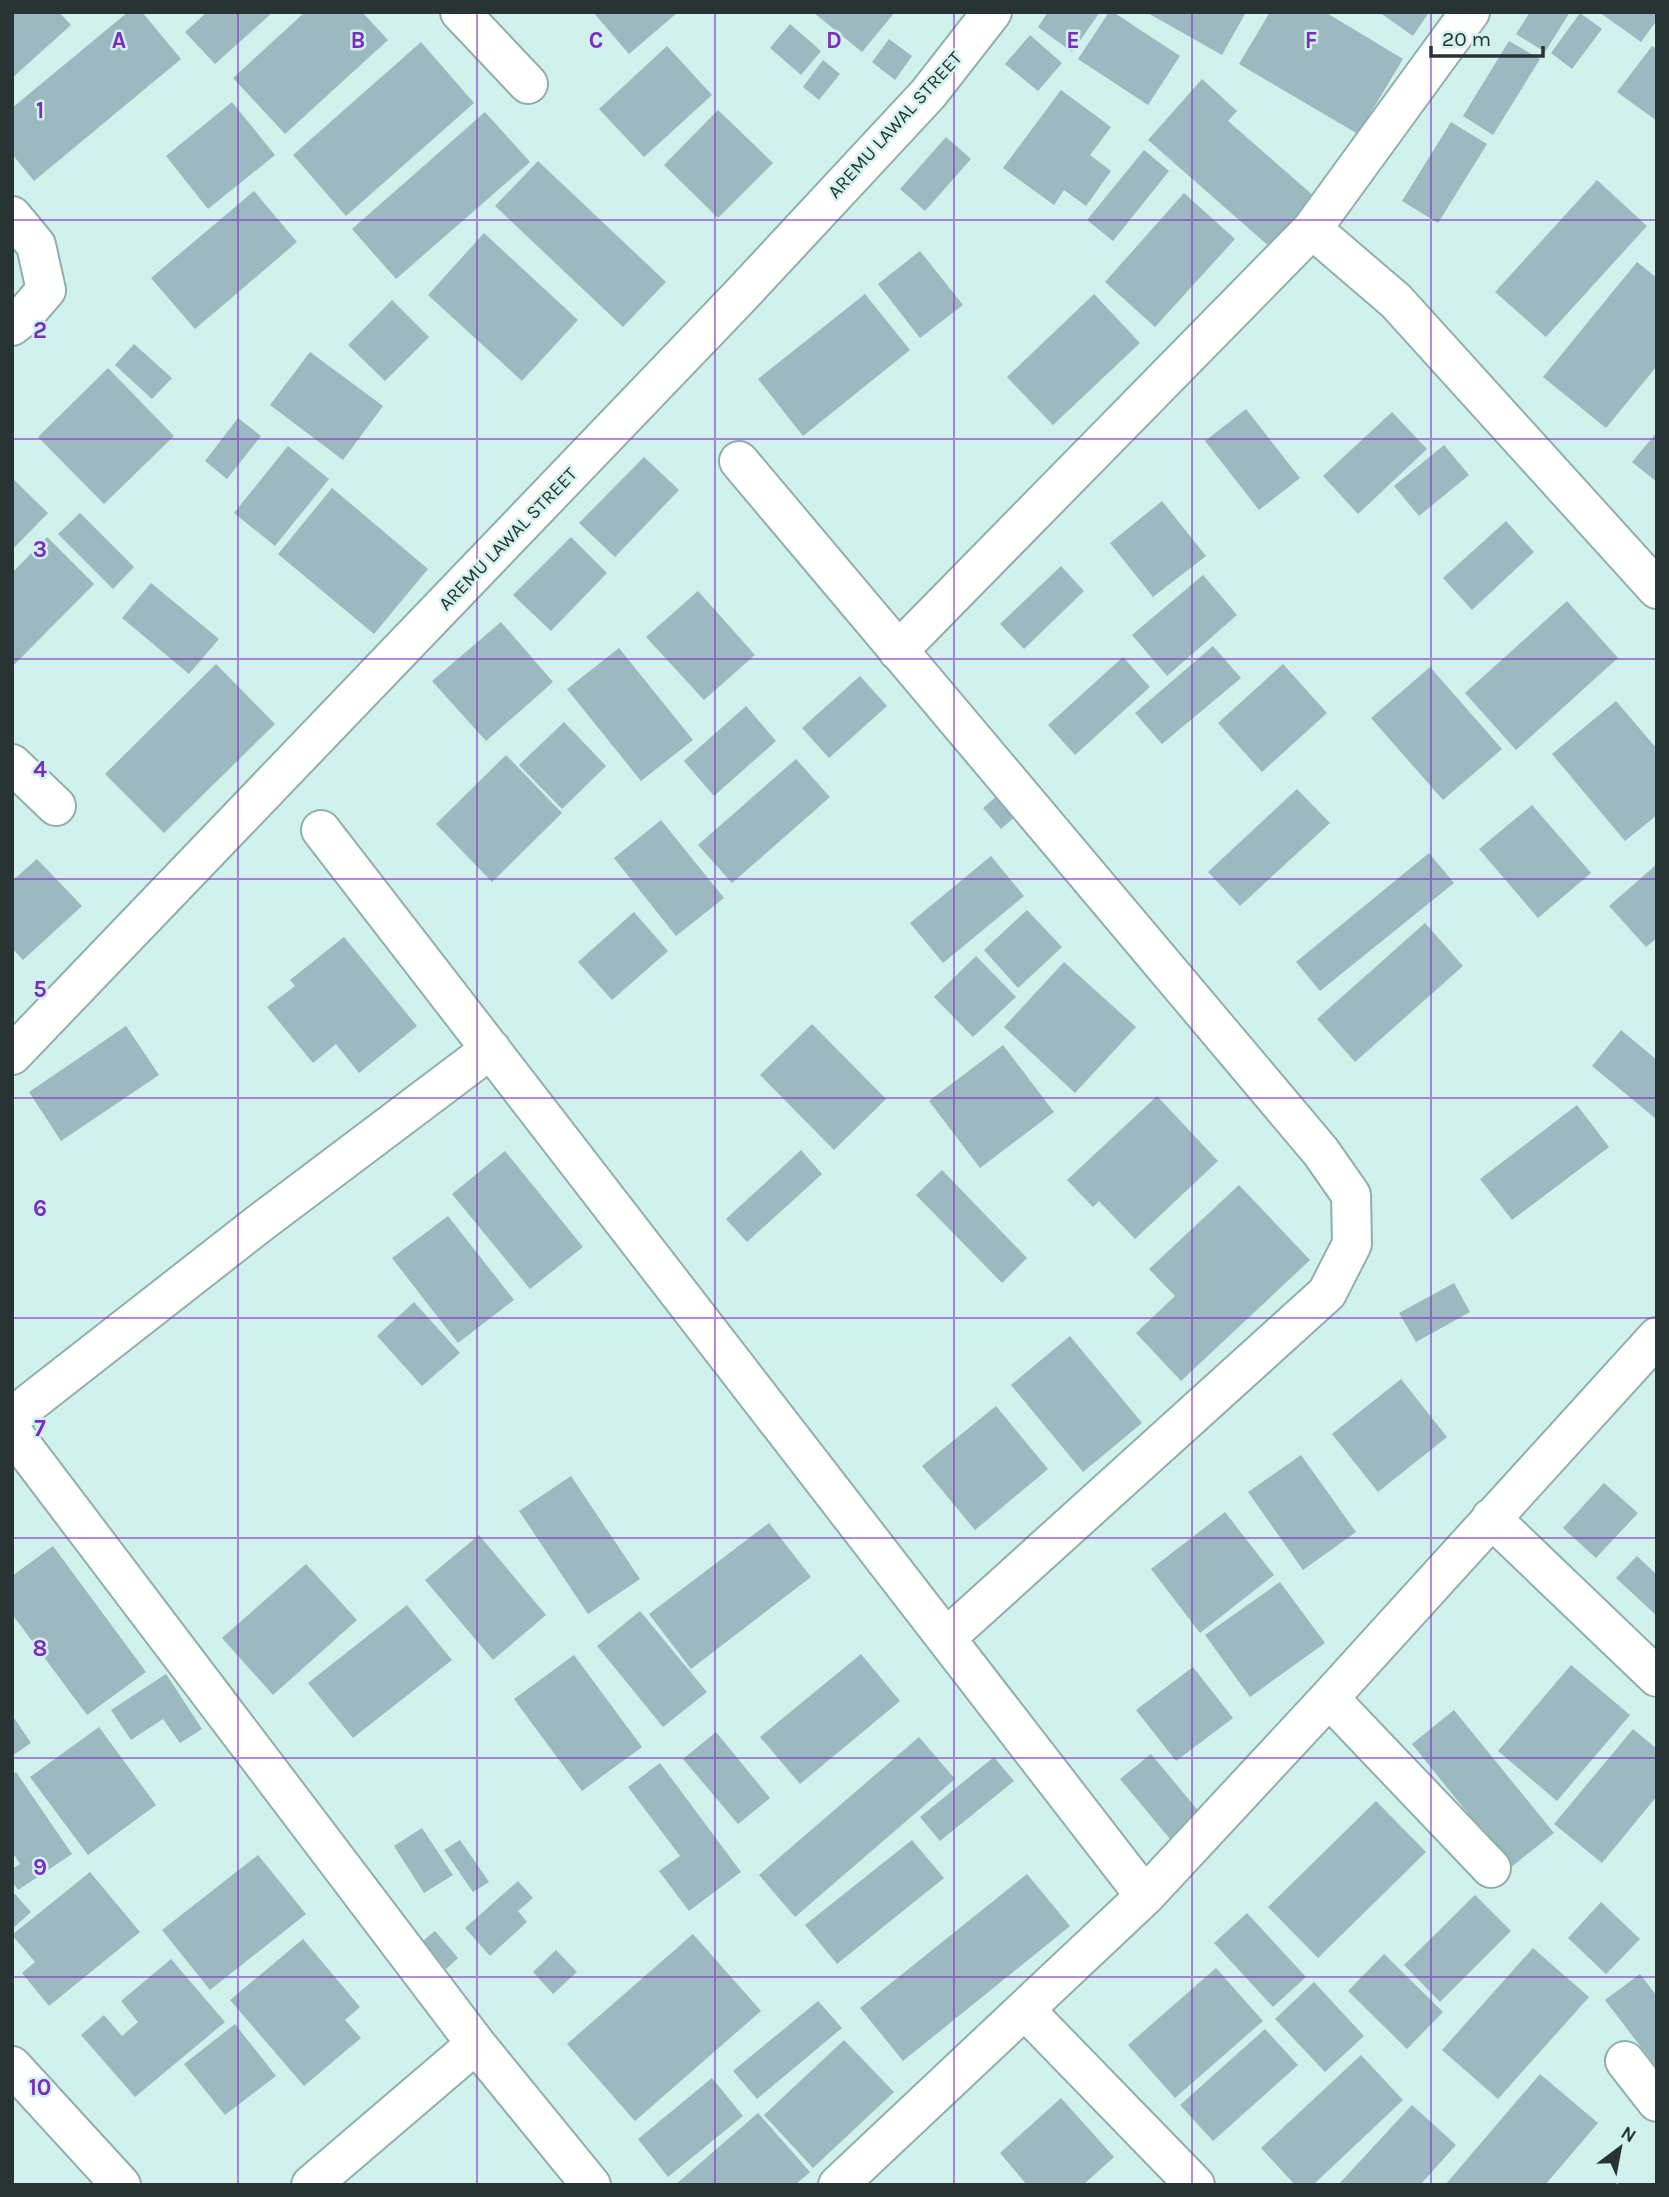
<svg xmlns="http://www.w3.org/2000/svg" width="1669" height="2197" viewBox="0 0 1669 2197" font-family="Karla,sans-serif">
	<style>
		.building { fill: #9cb8c0 }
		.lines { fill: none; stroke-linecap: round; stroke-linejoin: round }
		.minor-casing { stroke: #90aeab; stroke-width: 42 }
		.minor { stroke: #fff; stroke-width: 38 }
		.grid { fill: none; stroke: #7b2cbf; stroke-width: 2; stroke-opacity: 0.55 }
		.labels { text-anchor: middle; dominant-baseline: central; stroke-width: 5; stroke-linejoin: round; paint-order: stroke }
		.street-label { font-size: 19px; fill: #283433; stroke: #d1f1ed }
		.grid-label { font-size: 23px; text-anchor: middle; font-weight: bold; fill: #7b2cbf; stroke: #d1f1ed; stroke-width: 5; stroke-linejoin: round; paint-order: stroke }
	</style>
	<rect width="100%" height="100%" fill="#d1f1ed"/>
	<!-- building -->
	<path class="building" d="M 12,12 L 59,12 L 71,25 L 12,78 Z
		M 128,12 L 142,12 L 181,59 L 34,181 L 12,154 L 12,108 Z
		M 207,12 L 273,12 L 215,64 L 185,32 Z
		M 305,12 L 362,12 L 388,40 L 285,134 L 233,78 Z
		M 593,12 L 678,12 L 629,54 Z
		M 813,12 L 895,12 L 862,52 Z
		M 1048,12 L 1100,12 L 1072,52 L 1038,27 Z
		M 1109,12 L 1113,12 L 1180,56 L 1148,105 L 1078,59 Z
		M 1146,12 L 1246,12 L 1222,55 Z
		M 1270,12 L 1325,12 L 1403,59 L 1358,134 L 1239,64 Z
		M 1379,12 L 1429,12 L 1413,36 Z
		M 1530,12 L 1570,12 L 1545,52 L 1516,34 Z
		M 1599,12 L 1657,12 L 1657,20 L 1641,42 Z
		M 1580,13 L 1602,29 L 1572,69 L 1551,53 Z
		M 790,24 L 821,51 L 801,75 L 770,48 Z
		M 1030,35 L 1062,63 L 1038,91 L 1005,64 Z
		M 889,39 L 912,56 L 895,80 L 872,62 Z
		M 1509,41 L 1540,59 L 1493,135 L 1463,116 Z
		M 421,42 L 474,103 L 346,216 L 293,155 Z
		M 667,46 L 712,95 L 644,157 L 599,109 Z
		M 1652,46 L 1657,49 L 1657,121 L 1617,92 Z
		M 823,60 L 840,74 L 819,100 L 803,87 Z
		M 1202,79 L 1237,111 L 1228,121 L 1316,198 L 1271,248 L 1148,140 Z
		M 1061,90 L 1111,127 L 1090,155 L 1111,171 L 1086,206 L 1064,190 L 1054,205 L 1003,168 Z
		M 232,102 L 275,155 L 208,209 L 166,156 Z
		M 718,110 L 773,163 L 718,218 L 664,165 Z
		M 485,112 L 530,162 L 396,279 L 352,229 Z
		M 1451,122 L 1487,144 L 1438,223 L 1402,201 Z
		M 946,137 L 971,159 L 925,211 L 900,189 Z
		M 1144,150 L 1169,171 L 1113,241 L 1087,220 Z
		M 538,161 L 666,282 L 623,327 L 495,206 Z
		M 1597,180 L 1647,226 L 1546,337 L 1495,292 Z
		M 254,191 L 297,242 L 195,329 L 151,278 Z
		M 1184,193 L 1235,239 L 1155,327 L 1105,282 Z
		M 484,233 L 578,320 L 522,381 L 428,295 Z
		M 920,251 L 963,305 L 920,338 L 878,284 Z
		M 1637,262 L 1657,278 L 1657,366 L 1606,428 L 1543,377 Z
		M 865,294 L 910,350 L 803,436 L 758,379 Z
		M 1094,294 L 1140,343 L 1053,425 L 1007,377 Z
		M 392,300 L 429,337 L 385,381 L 348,345 Z
		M 134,344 L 172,378 L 152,399 L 115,365 Z
		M 310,352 L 383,406 L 343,460 L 270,405 Z
		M 108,368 L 174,436 L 104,504 L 38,437 Z
		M 1246,409 L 1300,478 L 1259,510 L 1205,441 Z
		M 1392,412 L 1427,449 L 1358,514 L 1323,476 Z
		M 238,418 L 261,436 L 227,479 L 205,461 Z
		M 1657,432 L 1657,482 L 1632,462 Z
		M 1444,445 L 1469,475 L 1419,516 L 1394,486 Z
		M 288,446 L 329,479 L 275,546 L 234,513 Z
		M 644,457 L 679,490 L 615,557 L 579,523 Z
		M 12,478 L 48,513 L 12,550 Z
		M 332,488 L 428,569 L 374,634 L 278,554 Z
		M 1162,501 L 1206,556 L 1153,597 L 1110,543 Z
		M 80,513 L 134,567 L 113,589 L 58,534 Z
		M 1506,521 L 1534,552 L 1472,610 L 1443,578 Z
		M 47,537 L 94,584 L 12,667 L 12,573 Z
		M 571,537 L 607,573 L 551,631 L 513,595 Z
		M 1061,566 L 1084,591 L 1024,649 L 1000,624 Z
		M 1203,575 L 1237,615 L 1167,676 L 1132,635 Z
		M 151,583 L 219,639 L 189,674 L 122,618 Z
		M 698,591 L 755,655 L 704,700 L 646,637 Z
		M 1567,601 L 1618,658 L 1516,750 L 1465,693 Z
		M 501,622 L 553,682 L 486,741 L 432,681 Z
		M 1213,646 L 1241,678 L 1162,744 L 1135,713 Z
		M 619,648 L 693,740 L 641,781 L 567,689 Z
		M 1123,657 L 1150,687 L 1075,755 L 1048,725 Z
		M 216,664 L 275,724 L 164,833 L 105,774 Z
		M 1283,664 L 1327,713 L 1262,772 L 1218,723 Z
		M 1430,667 L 1502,749 L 1443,800 L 1371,718 Z
		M 860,676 L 887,706 L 829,758 L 802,728 Z
		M 1616,701 L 1657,749 L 1657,815 L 1625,841 L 1552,754 Z
		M 746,706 L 776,741 L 714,796 L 684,761 Z
		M 564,722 L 606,766 L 562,809 L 519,765 Z
		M 506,755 L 562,813 L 492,882 L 436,824 Z
		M 796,759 L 830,797 L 732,883 L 698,845 Z
		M 1297,789 L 1330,823 L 1240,906 L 1208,872 Z
		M 998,795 L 1016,816 L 1001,829 L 983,808 Z
		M 1532,805 L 1591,873 L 1538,918 L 1479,849 Z
		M 661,820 L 724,898 L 676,936 L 614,858 Z
		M 1429,853 L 1454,883 L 1320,991 L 1296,962 Z
		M 991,856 L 1024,896 L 943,963 L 910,923 Z
		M 37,859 L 82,906 L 23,960 L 12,948 L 12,881 Z
		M 1657,864 L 1657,938 L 1646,947 L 1609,906 Z
		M 1027,910 L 1062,947 L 1018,988 L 984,950 Z
		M 634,912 L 668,951 L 612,1000 L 578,962 Z
		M 1425,923 L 1463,966 L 1355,1062 L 1317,1019 Z
		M 344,937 L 417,1026 L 359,1073 L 336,1044 L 313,1063 L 267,1007 L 295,986 L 290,980 Z
		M 976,956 L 1016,997 L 973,1037 L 934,997 Z
		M 1064,962 L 1136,1027 L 1075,1093 L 1004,1027 Z
		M 812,1024 L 886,1099 L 834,1150 L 760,1075 Z
		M 126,1026 L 159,1075 L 61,1141 L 29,1092 Z
		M 1621,1030 L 1657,1060 L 1655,1118 L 1592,1066 Z
		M 1003,1045 L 1054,1112 L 980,1168 L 929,1101 Z
		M 1157,1096 L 1218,1161 L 1135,1239 L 1099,1201 L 1093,1207 L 1067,1180 Z
		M 1577,1105 L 1609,1147 L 1512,1220 L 1480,1179 Z
		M 801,1150 L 822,1174 L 747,1242 L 726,1219 Z
		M 505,1151 L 583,1247 L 530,1289 L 452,1194 Z
		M 942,1170 L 1027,1258 L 1002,1283 L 916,1195 Z
		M 1239,1185 L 1310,1260 L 1181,1381 L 1136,1333 L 1175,1296 L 1149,1269 Z
		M 448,1216 L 514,1300 L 458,1343 L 392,1258 Z
		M 1454,1283 L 1470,1312 L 1416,1342 L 1399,1313 Z
		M 414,1302 L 460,1353 L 422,1386 L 377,1336 Z
		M 1070,1336 L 1142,1423 L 1083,1472 L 1011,1385 Z
		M 1401,1379 L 1447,1437 L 1378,1492 L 1332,1434 Z
		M 996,1406 L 1048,1469 L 975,1530 L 922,1466 Z
		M 1301,1455 L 1356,1532 L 1303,1570 L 1248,1492 Z
		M 571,1476 L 640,1579 L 588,1614 L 519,1511 Z
		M 1604,1483 L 1638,1513 L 1596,1558 L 1563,1528 Z
		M 1225,1512 L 1274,1575 L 1200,1633 L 1151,1569 Z
		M 769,1523 L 811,1577 L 691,1669 L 649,1614 Z
		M 479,1535 L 546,1615 L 493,1660 L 425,1580 Z
		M 53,1546 L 146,1672 L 87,1715 L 12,1614 L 12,1576 Z
		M 1637,1556 L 1657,1575 L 1657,1616 L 1616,1578 Z
		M 306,1564 L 357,1620 L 273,1695 L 222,1638 Z
		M 1280,1582 L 1325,1643 L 1250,1697 L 1205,1635 Z
		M 407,1605 L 452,1660 L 353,1738 L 308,1683 Z
		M 640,1611 L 707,1692 L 663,1727 L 597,1646 Z
		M 861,1654 L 900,1701 L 800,1784 L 760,1737 Z
		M 574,1655 L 642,1747 L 582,1791 L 514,1699 Z
		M 1571,1665 L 1630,1715 L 1557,1801 L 1498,1751 Z
		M 1193,1667 L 1233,1718 L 1176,1761 L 1136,1710 Z
		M 166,1674 L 202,1729 L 180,1743 L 163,1719 L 131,1740 L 111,1710 Z
		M 1454,1710 L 1554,1833 L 1511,1867 L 1412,1744 Z
		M 12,1715 L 31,1743 L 12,1756 Z
		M 99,1727 L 156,1805 L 88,1855 L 30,1777 Z
		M 1633,1729 L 1657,1749 L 1657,1796 L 1602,1863 L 1554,1824 Z
		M 716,1732 L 770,1798 L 738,1824 L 683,1759 Z
		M 919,1737 L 955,1779 L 795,1917 L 759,1875 Z
		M 1151,1754 L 1206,1820 L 1175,1845 L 1120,1779 Z
		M 994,1757 L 1014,1781 L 940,1841 L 920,1817 Z
		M 660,1763 L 741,1872 L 689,1911 L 659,1871 L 680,1856 L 628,1787 Z
		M 16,1772 L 72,1854 L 18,1890 L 12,1881 L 12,1869 L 20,1864 L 15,1856 L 12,1858 L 12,1775 Z
		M 1376,1801 L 1426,1852 L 1318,1958 L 1268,1907 Z
		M 422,1828 L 453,1875 L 424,1893 L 394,1846 Z
		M 460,1840 L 489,1882 L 473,1892 L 444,1850 Z
		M 912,1840 L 944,1878 L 837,1964 L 805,1925 Z
		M 258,1855 L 306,1914 L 210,1990 L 162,1930 Z
		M 90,1872 L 140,1932 L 49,2006 L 22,1973 L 35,1962 L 12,1935 Z
		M 1027,1874 L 1070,1926 L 903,2061 L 860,2008 Z
		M 518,1881 L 533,1898 L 518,1911 L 527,1922 L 490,1956 L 465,1928 Z
		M 14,1893 L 31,1912 L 12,1929 L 12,1894 Z
		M 1475,1895 L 1511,1931 L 1440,2002 L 1404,1965 Z
		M 1601,1902 L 1640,1939 L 1606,1974 L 1568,1938 Z
		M 1247,1913 L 1306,1977 L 1273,2007 L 1214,1943 Z
		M 435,1931 L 458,1958 L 446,1969 L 423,1941 Z
		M 693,1934 L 761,2011 L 635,2121 L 567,2044 Z
		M 303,1939 L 360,2007 L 345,2020 L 361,2038 L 304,2086 L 230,2000 Z
		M 1533,1948 L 1589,1997 L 1498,2099 L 1442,2050 Z
		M 556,1950 L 577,1972 L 553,1994 L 533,1972 Z
		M 1384,1954 L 1443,2012 L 1407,2049 L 1348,1991 Z
		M 171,1959 L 225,2022 L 135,2097 L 81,2035 L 104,2015 L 122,2036 L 138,2022 L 121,2001 Z
		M 1216,1968 L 1263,2021 L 1175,2098 L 1128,2045 Z
		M 1640,1974 L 1657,1996 L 1657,2068 L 1605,2000 Z
		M 1314,1982 L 1364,2036 L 1325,2072 L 1275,2019 Z
		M 818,2001 L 842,2028 L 757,2099 L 733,2071 Z
		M 235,2024 L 276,2076 L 225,2115 L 184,2064 Z
		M 1265,2029 L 1298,2065 L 1213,2141 L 1180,2105 Z
		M 844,2040 L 894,2092 L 813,2168 L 764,2115 Z
		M 1361,2055 L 1403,2100 L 1313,2185 L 1295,2185 L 1261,2148 Z
		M 1540,2074 L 1598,2123 L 1545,2185 L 1445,2185 Z
		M 712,2078 L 743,2116 L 668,2177 L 638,2139 Z
		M 1061,2098 L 1114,2157 L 1083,2185 L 1027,2185 L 1000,2153 Z
		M 1412,2105 L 1456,2145 L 1420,2185 L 1338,2185 Z
		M 758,2113 L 810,2172 L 795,2185 L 675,2185 Z"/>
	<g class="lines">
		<defs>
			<path id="minor" d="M 460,12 L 528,84
				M 12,216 L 36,245 L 46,290 L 21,319 L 12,326
				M 1312,229 L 1396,301 L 1657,589
				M 739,461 L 1321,1152 L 1351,1195 L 1352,1244 L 1327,1293 L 946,1638
				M 898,651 L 1312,229 L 1470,12
				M 12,764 L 56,806
				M 321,830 L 1145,1896
				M 12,1055 L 741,295 L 928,94 L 992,12
				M 12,1417 L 260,1223 L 491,1049
				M 12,1432 L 476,2044 L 591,2185
				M 1491,1518 L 1657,1677
				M 1329,1698 L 1491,1868
				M 1025,2010 L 1195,2185
				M 1625,2061 L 1657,2102
				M 12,2066 L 121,2185
				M 311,2185 L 476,2044
				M 838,2185 L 1145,1896 L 1329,1698 L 1657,1337"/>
		</defs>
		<!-- minor casing -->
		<use href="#minor" class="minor-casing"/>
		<!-- minor -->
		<use href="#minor" class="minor"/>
	</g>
	<!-- grid -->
	<path class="grid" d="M 238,12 L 238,2185M 477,12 L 477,2185M 715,12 L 715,2185M 954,12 L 954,2185M 1192,12 L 1192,2185M 1431,12 L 1431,2185M 12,220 L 1657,220M 12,439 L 1657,439M 12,659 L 1657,659M 12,879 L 1657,879M 12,1098 L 1657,1098M 12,1318 L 1657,1318M 12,1538 L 1657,1538M 12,1758 L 1657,1758M 12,1977 L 1657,1977"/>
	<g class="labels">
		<!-- street labels -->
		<g class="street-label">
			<text transform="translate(895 125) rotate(-48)">AREMU LAWAL STREET</text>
			<text transform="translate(508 539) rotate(-46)">AREMU LAWAL STREET</text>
		</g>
	</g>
	<g class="grid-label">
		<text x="119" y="48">A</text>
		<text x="358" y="48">B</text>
		<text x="596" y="48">C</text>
		<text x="834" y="48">D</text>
		<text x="1073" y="48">E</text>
		<text x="1311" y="48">F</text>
		<text x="40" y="118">1</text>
		<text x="40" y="338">2</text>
		<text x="40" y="557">3</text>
		<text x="40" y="777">4</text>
		<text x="40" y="997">5</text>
		<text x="40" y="1216">6</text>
		<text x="40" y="1436">7</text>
		<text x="40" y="1656">8</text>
		<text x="40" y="1875">9</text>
		<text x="40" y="2095">10</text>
	</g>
	<!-- border -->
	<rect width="1669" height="2197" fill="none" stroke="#283433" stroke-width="28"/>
	<!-- north arrow -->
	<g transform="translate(1620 2148) rotate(32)" stroke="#d1f1ed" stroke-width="5" paint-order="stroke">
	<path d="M0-5L12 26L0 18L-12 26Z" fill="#283433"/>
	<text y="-10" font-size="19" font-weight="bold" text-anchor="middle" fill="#283433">N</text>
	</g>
	<!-- scale -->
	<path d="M1431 46v10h112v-10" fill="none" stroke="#283433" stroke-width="3.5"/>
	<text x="1442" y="46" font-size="21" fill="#283433" stroke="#d1f1ed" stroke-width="5" paint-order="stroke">20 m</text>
</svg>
